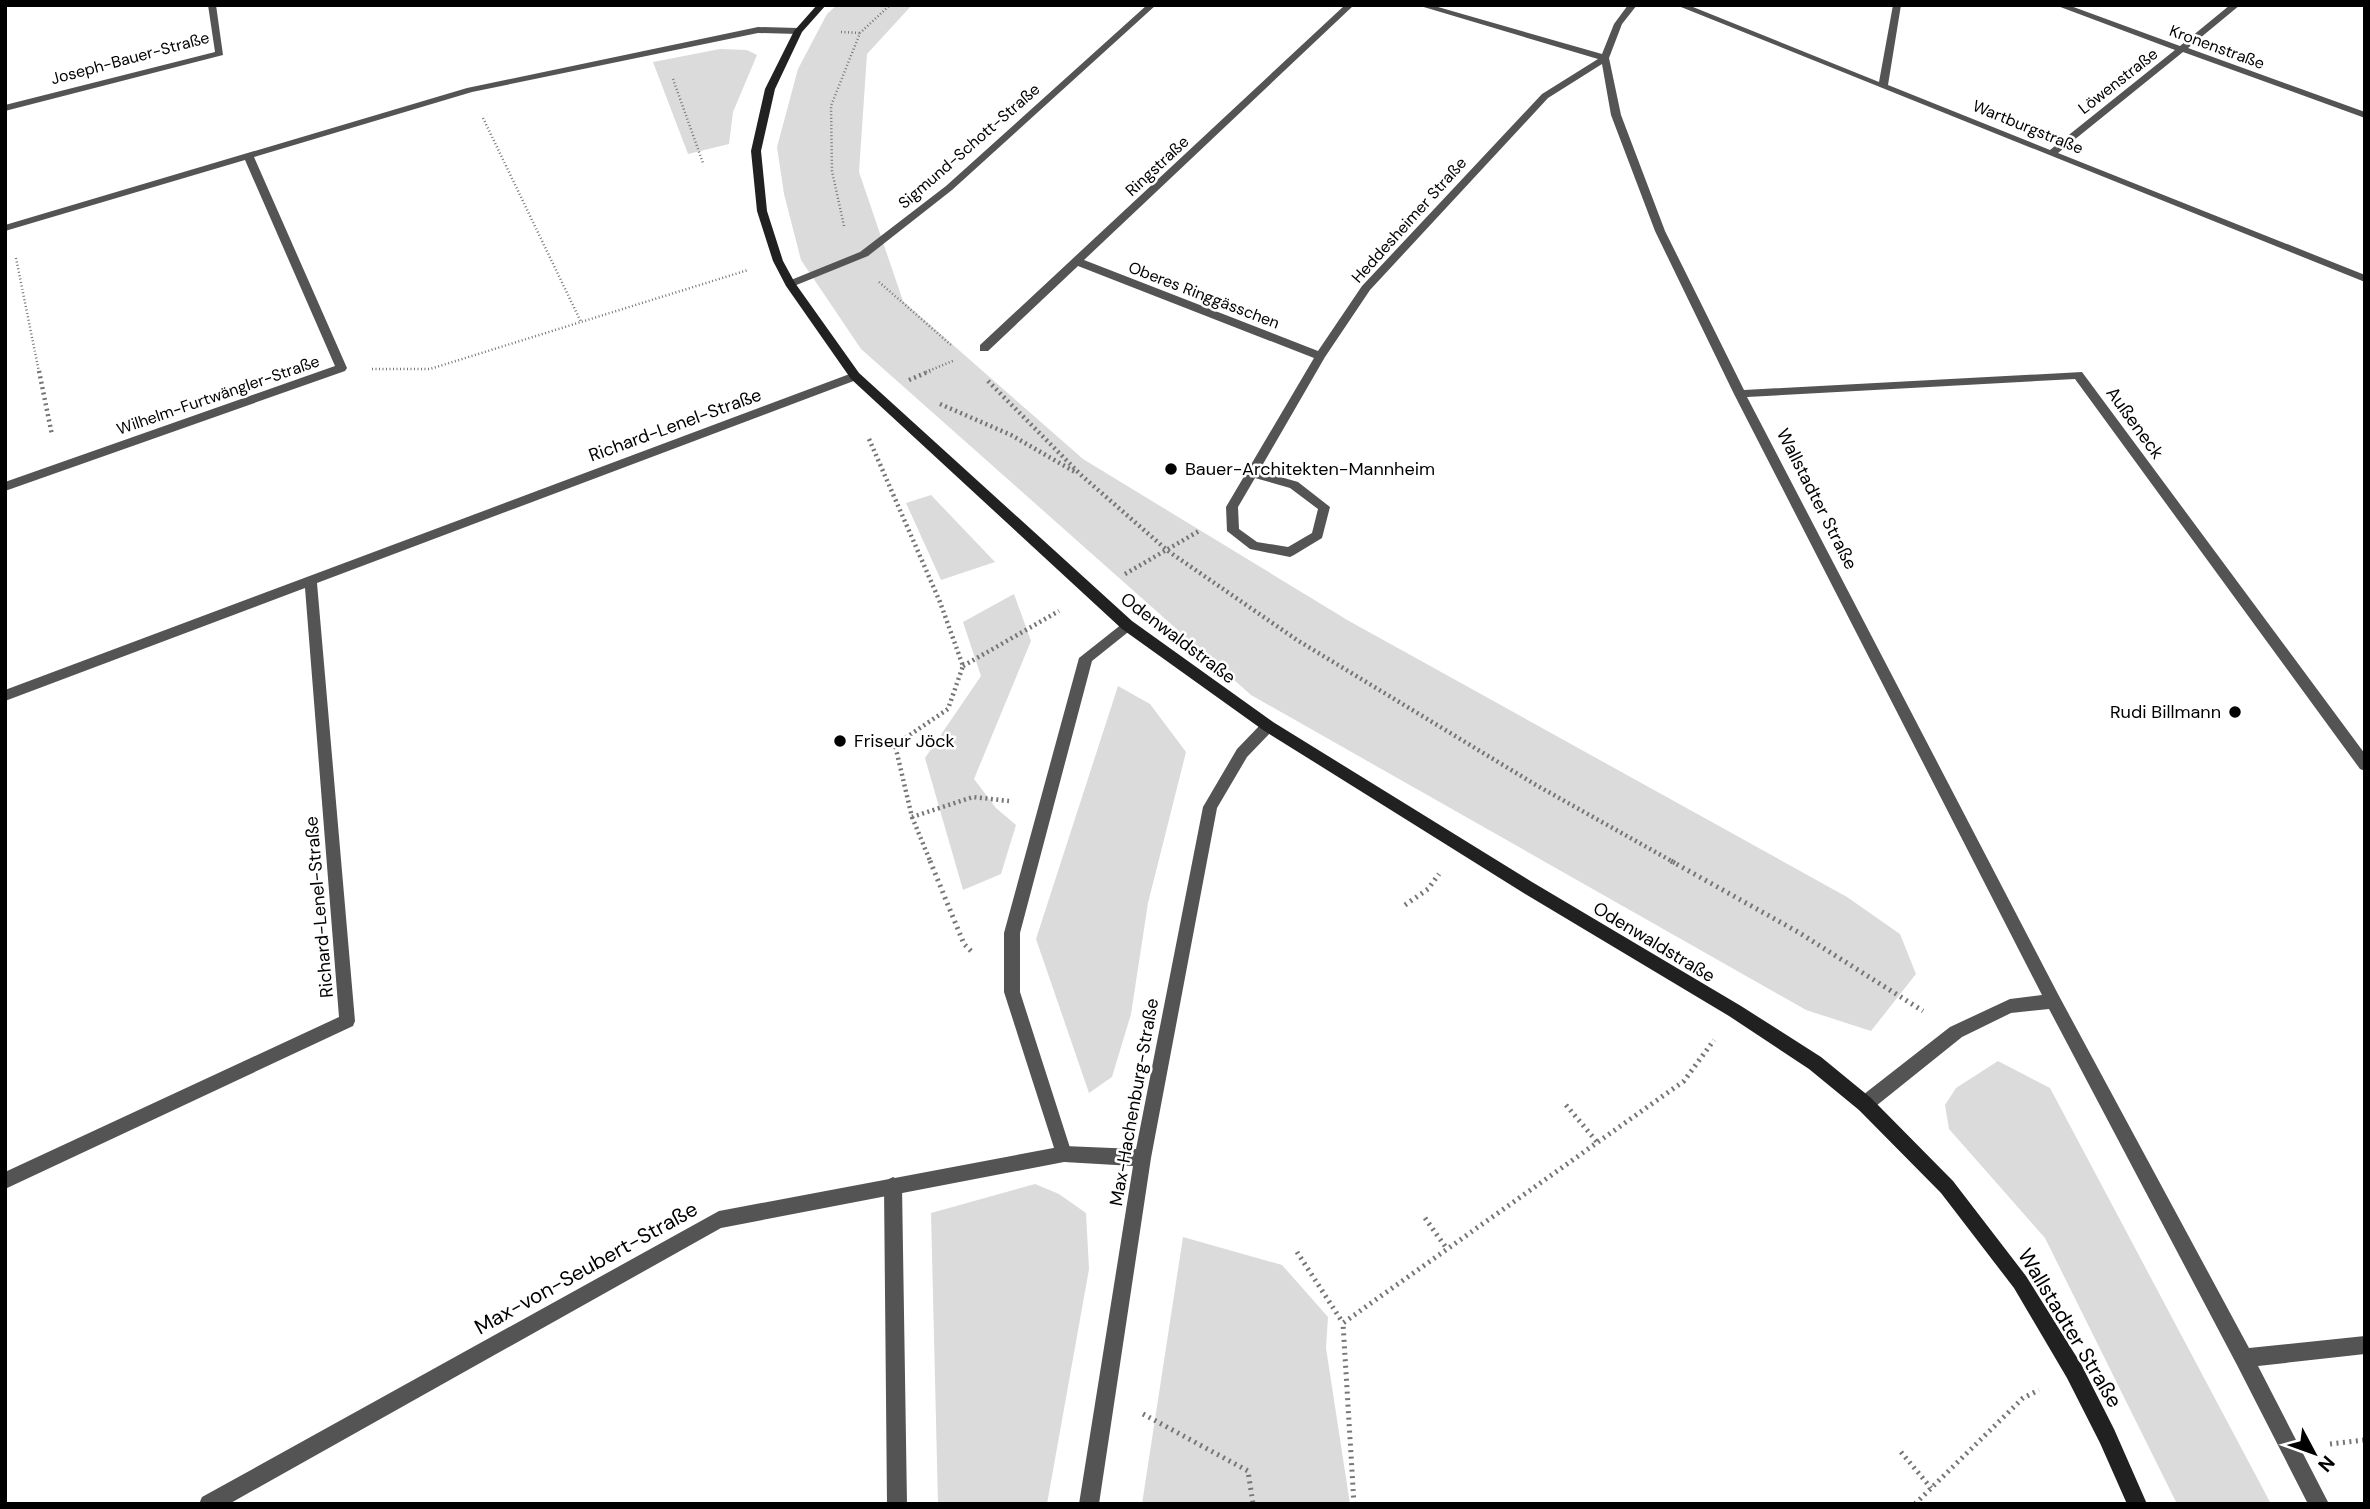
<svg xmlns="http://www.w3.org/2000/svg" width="2370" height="1509" viewBox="0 0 2370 1509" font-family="'DM Sans',sans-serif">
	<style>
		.green { fill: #dbdbdb }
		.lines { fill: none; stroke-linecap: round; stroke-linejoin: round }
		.path-far2 { stroke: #767676; stroke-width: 2.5; stroke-dasharray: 1 2.5; stroke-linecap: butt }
		.path-far1 { stroke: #767676; stroke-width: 4.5; stroke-dasharray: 2 3.5; stroke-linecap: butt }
		.path { stroke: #767676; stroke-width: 5; stroke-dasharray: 2 4.5; stroke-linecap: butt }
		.lane { fill: #545454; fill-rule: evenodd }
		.street { fill: #545454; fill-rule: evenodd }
		.secondary { fill: #212121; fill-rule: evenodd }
		.poi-dot { fill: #000; stroke: #fff; stroke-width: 2.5 }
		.labels { text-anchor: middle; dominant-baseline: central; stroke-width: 5; stroke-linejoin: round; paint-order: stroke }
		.far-street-label { font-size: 16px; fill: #000; stroke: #fff }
		.street-label { font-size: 18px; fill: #000; stroke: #fff }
		.poi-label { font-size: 18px; fill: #000; stroke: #fff; text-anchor: start }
		.near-street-label { font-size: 21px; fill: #000; stroke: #fff }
	</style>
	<rect width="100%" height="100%" fill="#fff"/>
	<!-- green -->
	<path class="green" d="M 837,5 L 912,5 L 867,54 L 859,172 L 903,301 L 1083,459 L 1349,621 L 1847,897 L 1900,934 L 1916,974 L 1871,1031 L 1806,1010 L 1251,695 L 861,349 L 801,260 L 784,194 L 777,147 L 798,69 L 827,14 Z
		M 720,49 L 747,50 L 757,55 L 733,112 L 729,144 L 688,154 L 653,62 Z
		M 931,495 L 995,562 L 941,580 L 906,503 Z
		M 1014,594 L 1031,641 L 974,779 L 996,808 L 1016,825 L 1001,874 L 963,890 L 925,758 L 981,676 L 963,622 Z
		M 1118,686 L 1150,704 L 1186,752 L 1148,903 L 1131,1014 L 1112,1077 L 1089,1093 L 1036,939 Z
		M 1998,1061 L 2050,1088 L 2271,1504 L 2177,1504 L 2045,1238 L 1949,1129 L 1945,1105 L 1956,1088 Z
		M 1035,1184 L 1059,1194 L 1086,1213 L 1089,1269 L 1047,1504 L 938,1504 L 931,1213 Z
		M 1183,1237 L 1282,1265 L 1328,1317 L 1326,1348 L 1350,1504 L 1142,1504 Z"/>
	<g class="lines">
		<!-- path-far2 -->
		<path class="path-far2" d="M 841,32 L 860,33
			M 673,79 L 703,163
			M 483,118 L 581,322
			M 844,226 L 832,171 L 831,106 L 860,33 L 890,5
			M 16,258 L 39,372
			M 879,282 L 951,345
			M 372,369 L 430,369 L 748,270
			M 926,372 L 955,360"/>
		<!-- path-far1 -->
		<path class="path-far1" d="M 39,371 L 52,435
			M 909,380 L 930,371
			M 988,381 L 1081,475 L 1168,551 L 1297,640 L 1536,785 L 1675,863
			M 940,404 L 1011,435 L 1075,472
			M 869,439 L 940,602 L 963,666 L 948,709 L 895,745 L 912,817 L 973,797 L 1009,801
			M 1125,574 L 1199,531
			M 963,666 L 1059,611
			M 912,817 L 931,863"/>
		<!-- path -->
		<path class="path" d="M 930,861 L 964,944 L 973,953
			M 1671,861 L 1798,932 L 1923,1011
			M 1405,905 L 1428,889 L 1439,874
			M 1566,1105 L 1597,1142
			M 1425,1218 L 1447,1249
			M 1297,1252 L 1343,1323
			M 1143,1414 L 1248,1471 L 1253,1504
			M 2330,1444 L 2365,1440
			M 1901,1452 L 1931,1488
			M 1354,1504 L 1343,1323 L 1684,1081 L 1714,1040
			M 1915,1504 L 2023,1398 L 2039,1390"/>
		<!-- lane -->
		<path class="lane" d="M 1127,620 L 1134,625 L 1132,629 L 1092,661 L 1020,933 L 1020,992 L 1072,1154 L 1070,1160 L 1064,1162 L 1058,1160 L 1056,1154 L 1004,992 L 1004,933 L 1079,658 Z
			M 893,1177 L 899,1180 L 902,1186 L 907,1504 L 887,1504 L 884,1186 L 887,1180 Z"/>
		<!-- street -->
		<path class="street" d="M 208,5 L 216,5 L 223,55 L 5,111 L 5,105 L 215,52 Z
			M 1147,5 L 1156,5 L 952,190 L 868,256 L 794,286 L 786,286 L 786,282 L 860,252 L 946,186 Z
			M 1345,5 L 1354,5 L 1084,260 L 1318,351 L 1362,286 L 1542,94 L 1598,59 L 1417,5 L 1431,5 L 1602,54 L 1614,24 L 1628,5 L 1637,5 L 1622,24 L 1609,58 L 1621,115 L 1665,231 L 1744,390 L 2082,372 L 2365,754 L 2365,771 L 2360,769 L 2075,379 L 1747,397 L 2059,996 L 2249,1348 L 2365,1336 L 2365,1354 L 2258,1366 L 2329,1504 L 2308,1504 L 2237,1365 L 2049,1009 L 2011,1013 L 1962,1037 L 1871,1110 L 1865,1112 L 1859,1110 L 1857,1104 L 1859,1098 L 1950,1027 L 2010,999 L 2042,995 L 1734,394 L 1655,231 L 1611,115 L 1602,64 L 1548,98 L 1370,290 L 1325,357 L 1259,471 L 1298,482 L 1330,507 L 1322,538 L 1294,555 L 1290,557 L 1250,549 L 1227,531 L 1226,507 L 1314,358 L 1078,266 L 988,351 L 980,351 L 980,345 ZM 1255,478 L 1290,488 L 1318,509 L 1312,533 L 1288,547 L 1257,542 L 1239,529 L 1238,507 Z
			M 1676,5 L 1688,5 L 1879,82 L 1893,5 L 1901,5 L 1888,85 L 2050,150 L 2175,50 L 2055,5 L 2068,5 L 2180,46 L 2230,5 L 2240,5 L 2188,48 L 2365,112 L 2365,118 L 2183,52 L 2058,153 L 2365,275 L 2365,282 Z
			M 758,27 L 798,28 L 802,31 L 798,34 L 758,33 L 472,92 L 254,157 L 347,368 L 345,371 L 5,491 L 5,482 L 335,366 L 245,160 L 5,231 L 5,225 L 467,88 Z
			M 855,372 L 859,373 L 859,379 L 317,583 L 355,1021 L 353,1026 L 5,1189 L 5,1172 L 339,1017 L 305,588 L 5,701 L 5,690 Z
			M 1268,720 L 1273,722 L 1275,726 L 1273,730 L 1247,757 L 1217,808 L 1151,1158 L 1099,1504 L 1079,1504 L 1133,1166 L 1064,1162 L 721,1228 L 229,1504 L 199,1504 L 202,1497 L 719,1211 L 1064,1146 L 1136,1149 L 1203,807 L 1237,749 L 1263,722 Z"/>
		<!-- secondary -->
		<path class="secondary" d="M 817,5 L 826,5 L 802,32 L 775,89 L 761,151 L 767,211 L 783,261 L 795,283 L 859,373 L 1132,621 L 1273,722 L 1532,882 L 1741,1006 L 1821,1057 L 1871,1098 L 1953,1181 L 2026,1276 L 2081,1364 L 2114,1429 L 2147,1504 L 2127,1504 L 2100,1443 L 2067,1378 L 2014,1288 L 1941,1193 L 1859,1110 L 1809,1069 L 1729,1016 L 1522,892 L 1263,730 L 1122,629 L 851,379 L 786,286 L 773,261 L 757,211 L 751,151 L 765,89 L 794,31 Z"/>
	</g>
	<!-- markers -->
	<g class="poi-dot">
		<circle cx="1171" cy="469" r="7"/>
		<circle cx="2235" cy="712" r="7"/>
		<circle cx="840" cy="741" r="7"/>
	</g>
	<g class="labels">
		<!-- far-street labels -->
		<g class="far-street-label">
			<text transform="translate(2217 47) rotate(20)">Kronenstraße</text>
			<text transform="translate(130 58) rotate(-15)">Joseph-Bauer-Straße</text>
			<text transform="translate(2118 81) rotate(-38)">Löwenstraße</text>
			<text transform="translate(2028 127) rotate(22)">Wartburgstraße</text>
			<text transform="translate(969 146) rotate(-41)">Sigmund-Schott-Straße</text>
			<text transform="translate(1157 166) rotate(-43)">Ringstraße</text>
			<text transform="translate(1409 220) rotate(-48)">Heddesheimer Straße</text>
			<text transform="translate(1204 295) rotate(21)">Oberes Ringgässchen</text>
			<text transform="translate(218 395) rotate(-19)">Wilhelm-Furtwängler-Straße</text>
		</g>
		<!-- street labels -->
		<g class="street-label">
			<text transform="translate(2135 423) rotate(54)">Außeneck</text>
			<text transform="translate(675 425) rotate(-20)">Richard-Lenel-Straße</text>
			<text transform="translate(1817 499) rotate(63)">Wallstadter Straße</text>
			<text transform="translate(1178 638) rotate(37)">Odenwaldstraße</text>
			<text transform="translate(319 907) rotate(-95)">Richard-Lenel-Straße</text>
			<text transform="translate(1654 942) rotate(31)">Odenwaldstraße</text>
			<text transform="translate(1134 1102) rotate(-80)">Max-Hachenburg-Straße</text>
		</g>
		<!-- poi labels -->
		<g class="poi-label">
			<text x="1185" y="469">Bauer-Architekten-Mannheim</text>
			<text x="2221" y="712" text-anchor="end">Rudi Billmann</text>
			<text x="854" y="741">Friseur Jöck</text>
		</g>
		<!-- near-street labels -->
		<g class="near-street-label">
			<text transform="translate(586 1268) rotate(-29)">Max-von-Seubert-Straße</text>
			<text transform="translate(2070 1328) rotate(59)">Wallstadter Straße</text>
		</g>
	</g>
	<!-- border -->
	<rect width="2370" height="1509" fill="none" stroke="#000000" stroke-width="14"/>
	<!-- north arrow -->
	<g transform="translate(2314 1453) rotate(131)" stroke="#ffffff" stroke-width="5" paint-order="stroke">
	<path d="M0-5L12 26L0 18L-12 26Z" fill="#000000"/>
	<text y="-10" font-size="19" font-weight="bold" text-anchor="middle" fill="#000000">N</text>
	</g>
</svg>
